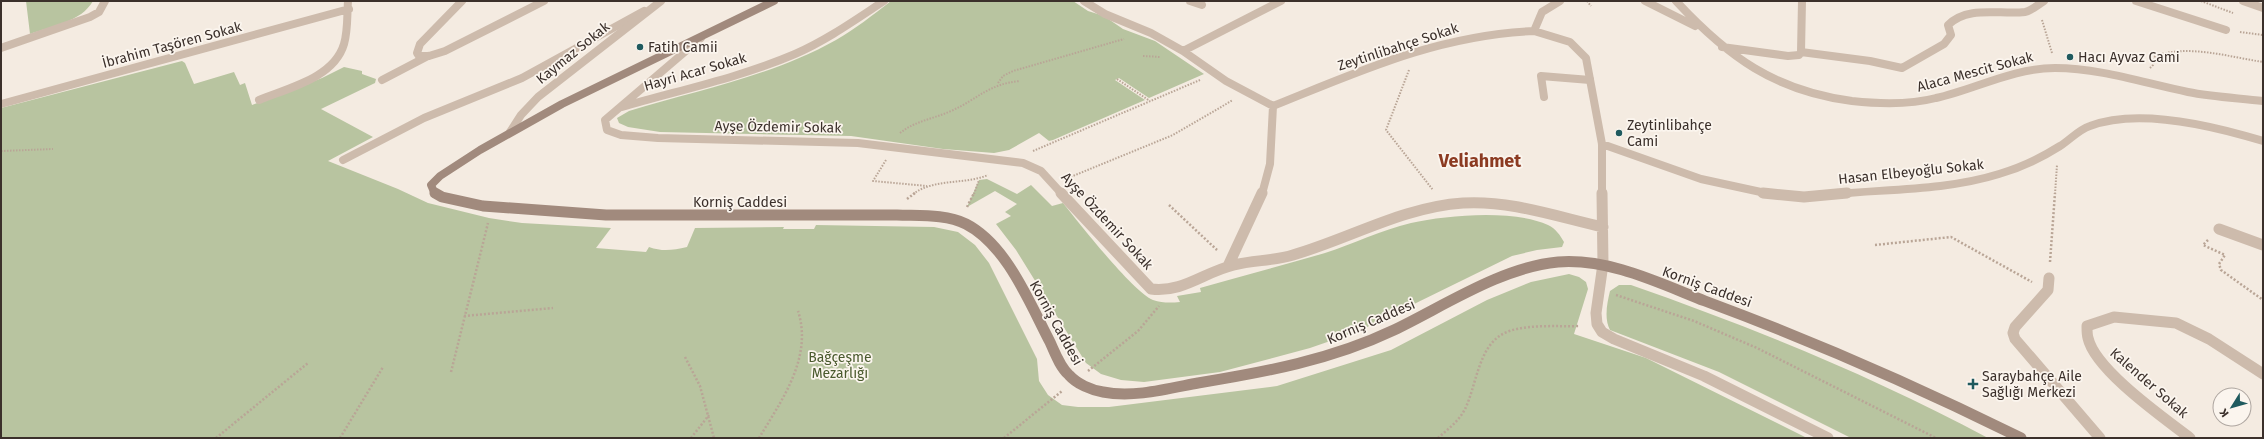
<svg xmlns="http://www.w3.org/2000/svg" width="2264" height="439" viewBox="0 0 2264 439" font-family="'Fira Sans',sans-serif">
	<style>
		.green { fill: #b8c4a0 }
		.lines { fill: none; stroke-linecap: round; stroke-linejoin: round }
		.path-far1 { stroke: #b9a596; stroke-width: 2; stroke-dasharray: 1.5 1.5; stroke-linecap: butt }
		.path { stroke: #b9a596; stroke-width: 2.5; stroke-dasharray: 2 2; stroke-linecap: butt }
		.lane { stroke: #cdbbac; stroke-width: 8 }
		.street-far1 { stroke: #cdbbac; stroke-width: 8 }
		.street { stroke: #cdbbac; stroke-width: 11 }
		.secondary-far1 { stroke: #a18a7d; stroke-width: 8 }
		.secondary { stroke: #a18a7d; stroke-width: 11 }
		.poi-dot { fill: #1f5a5e; stroke: #fbf5ee; stroke-width: 1.5 }
		.labels { text-anchor: middle; dominant-baseline: central; stroke-width: 3.5; stroke-linejoin: round; paint-order: stroke }
		.street-label { font-size: 14px; fill: #3b302b; stroke: #fbf5ee }
		.poi-label { font-size: 14px; fill: #3b302b; stroke: #fbf5ee; text-anchor: start }
		.park-label { font-size: 14px; fill: #4a5a2e; stroke: #fbf5ee }
		.district-label { font-size: 18px; font-weight: bold; fill: #8c3b22; stroke: #fbf5ee }
	</style>
	<rect width="100%" height="100%" fill="#f4ebe1"/>
	<!-- green -->
	<path class="green" d="M 26,1 L 93,1 C 81,22 52,26 30,34 Z
		M 891,1 L 1073,1 L 1088,11 L 1104,16 L 1123,29 L 1155,41 L 1204,74 L 1149,98 L 1119,78 L 1115,80 L 1145,100 L 1053,140 L 1049,141 L 1039,133 L 1009,150 L 994,153 L 943,149 L 851,136 L 660,132 L 628,127 L 619,123 L 617,118 L 629,111 C 698,90 772,76 836,40 C 855,29 873,15 891,1 Z
		M 182,61 L 185,63 L 194,84 L 234,72 L 240,85 L 245,83 L 252,105 L 322,78 L 344,67 L 362,71 L 362,74 L 376,79 L 375,83 L 321,109 L 373,137 L 328,161 L 398,189 L 428,203 L 489,218 L 522,223 L 611,228 L 596,248 L 646,252 L 649,247 C 663,252 673,250 687,247 L 695,228 L 784,227 L 783,229 L 814,229 L 816,225 L 934,227 L 958,232 L 975,245 L 989,263 L 1037,359 L 1039,381 L 1048,395 L 1062,405 L 1078,407 L 1109,407 L 1277,386 L 1391,350 L 1487,300 L 1531,282 L 1569,274 L 1579,277 L 1586,282 L 1588,289 L 1574,334 L 1646,358 L 1807,438 L 1,438 L 1,108 Z
		M 987,179 L 1017,194 L 1031,185 L 1052,206 L 1063,203 C 1079,223 1133,292 1153,300 C 1162,303 1170,303 1180,302 L 1177,296 L 1201,292 L 1200,288 C 1241,276 1284,265 1325,253 C 1353,244 1381,230 1411,223 C 1447,215 1513,209 1548,225 C 1556,229 1560,235 1564,242 L 1562,247 L 1537,250 L 1512,256 L 1359,331 L 1310,348 L 1220,372 L 1144,382 L 1121,380 L 1101,374 L 1086,363 L 1016,250 L 996,224 L 1011,216 L 1005,212 L 1017,204 L 995,191 L 967,207 L 979,180 Z
		M 1619,285 L 1631,285 C 1754,328 1874,377 1988,438 L 1851,438 L 1719,372 L 1610,330 C 1604,319 1607,303 1610,291 Z"/>
	<g class="lines">
		<!-- path-far1 -->
		<path class="path-far1" d="M 1587,1 L 1591,6
			M 2201,1 L 2233,13
			M 2042,20 L 2052,53
			M 2240,32 L 2263,35
			M 1143,56 L 1160,57
			M 2150,68 L 2153,65 L 2155,56 C 2189,44 2229,57 2263,62
			M 1409,70 L 1386,130 L 1433,190
			M 1117,79 L 1150,101
			M 998,83 L 1003,76 L 1013,71 L 1124,39
			M 900,133 C 915,121 933,119 951,111 C 978,99 988,84 1020,81
			M 1,151 L 53,149
			M 1033,151 L 1200,80
			M 886,160 L 873,181 L 927,186
			M 1068,178 L 1173,135 L 1233,100
			M 913,194 C 935,178 964,185 988,175
			M 974,194 L 979,180
			M 2055,194 L 2057,165"/>
		<!-- path -->
		<path class="path" d="M 907,199 L 915,193
			M 1169,205 L 1217,250
			M 967,207 L 974,193
			M 2208,240 L 2203,245 L 2225,255 L 2219,264 L 2221,270 L 2263,300
			M 1875,245 L 1951,237 L 2032,282
			M 2050,262 L 2055,193
			M 1616,295 L 1694,321 L 1757,348 L 1936,438
			M 464,316 L 553,308
			M 685,357 L 700,386 L 714,438
			M 1088,371 L 1138,331 L 1159,306
			M 451,372 L 488,223
			M 216,438 L 308,363
			M 340,438 L 383,367
			M 691,438 L 709,415
			M 759,438 C 782,400 813,357 798,311
			M 1004,438 L 1062,391
			M 1438,438 C 1448,429 1459,421 1465,409 C 1476,387 1478,349 1501,335 C 1520,323 1558,327 1580,326"/>
		<!-- lane -->
		<path class="lane" d="M 1190,1 L 1202,5
			M 2136,1 L 2226,30
			M 382,80 L 428,56
			M 1544,97 L 1541,76 L 1590,80
			M 343,160 L 424,118 L 522,78 L 644,11"/>
		<!-- street-far1 -->
		<path class="street-far1" d="M 462,1 L 420,44 L 417,53 L 419,56 L 429,56 L 445,51 L 544,1
			M 1084,1 L 1105,14 L 1151,33 L 1183,51 L 1226,81 L 1273,106
			M 1560,1 L 1542,12 L 1534,31 L 1570,42 L 1586,58 L 1602,144 L 1602,194
			M 1645,1 L 1695,26
			M 1676,1 C 1728,57 1775,91 1852,101 C 1880,104 1909,105 1936,98 C 1976,89 2013,68 2055,68 C 2100,68 2144,83 2188,92 C 2213,97 2238,98 2263,101
			M 2243,1 L 2263,8
			M 701,38 L 605,120 L 607,130 L 621,135 L 658,138 L 858,143 L 1023,163 L 1041,171 L 1062,194
			M 1722,47 L 1788,56 L 1799,55 L 1801,52 L 1802,1
			M 1,48 L 90,17 L 99,12 L 105,1
			M 1183,51 L 1281,1
			M 1801,52 L 1870,61 L 1902,68 L 1944,44 L 1951,35 L 1948,25 C 1968,5 2000,15 2025,12 C 2031,11 2039,4 2044,1
			M 259,100 C 288,88 334,78 344,44 C 348,31 347,15 348,1
			M 1,104 L 349,9
			M 1273,106 C 1360,71 1438,35 1534,31
			M 622,107 C 680,90 739,78 795,54 C 827,40 855,20 884,1
			M 510,132 L 521,115 L 538,97 L 661,1
			M 1602,144 L 1701,179 L 1770,194
			M 1262,194 L 1270,164 L 1273,106
			M 1836,194 C 1890,189 1948,190 1999,174 C 2020,168 2041,158 2060,146 C 2070,140 2078,130 2090,126 C 2139,107 2214,126 2263,141"/>
		<!-- street -->
		<path class="street" d="M 1061,193 L 1151,289 C 1183,293 1204,272 1234,265 C 1253,260 1274,261 1293,255 C 1351,238 1403,207 1463,203 C 1510,200 1558,217 1603,227
			M 1602,193 L 1603,264 L 1596,313 L 1597,324 L 1602,332 L 1614,339 L 1704,376 L 1828,438
			M 1763,193 L 1804,197 L 1847,193
			M 2219,229 L 2263,245
			M 1228,266 L 1262,193
			M 2049,278 L 2048,290 L 2015,327 L 2013,333 L 2015,339 L 2100,438
			M 2190,438 C 2164,418 2095,370 2088,338 C 2087,335 2087,330 2087,326 L 2114,317 L 2176,323 L 2209,339 L 2263,374"/>
		<!-- secondary-far1 -->
		<path class="secondary-far1" d="M 435,194 L 431,185 L 440,176 L 480,150 L 562,104 L 774,1"/>
		<!-- secondary -->
		<path class="secondary" d="M 435,193 L 442,197 L 483,206 L 606,215 L 897,215 C 919,216 946,214 966,224 C 1007,245 1030,304 1050,342 C 1055,353 1060,367 1069,375 C 1077,384 1091,390 1103,392 C 1133,398 1167,389 1198,383 C 1265,372 1331,360 1394,330 C 1444,306 1502,267 1558,262 C 1609,258 1659,283 1705,301 C 1813,341 1918,387 2021,438"/>
	</g>
	<!-- markers -->
	<g class="poi-dot">
		<circle cx="640" cy="47" r="4"/>
		<circle cx="2070" cy="57" r="4"/>
		<circle cx="1619" cy="133" r="4"/>
		<path d="M1971 378h4v4h4v4h-4v4h-4v-4h-4v-4h4z"/>
	</g>
	<g class="labels">
		<!-- street labels -->
		<g class="street-label">
			<text transform="translate(172 45) rotate(-15)">İbrahim Taşören Sokak</text>
			<text transform="translate(1398 47) rotate(-18)">Zeytinlibahçe Sokak</text>
			<text transform="translate(573 53) rotate(-39)">Kaymaz Sokak</text>
			<text transform="translate(695 72) rotate(-16)">Hayri Acar Sokak</text>
			<text transform="translate(1975 72) rotate(-15)">Alaca Mescit Sokak</text>
			<text transform="translate(778 127) rotate(1)">Ayşe Özdemir Sokak</text>
			<text transform="translate(1911 172) rotate(-6)">Hasan Elbeyoğlu Sokak</text>
			<text x="740" y="202">Korniş Caddesi</text>
			<text transform="translate(1107 221) rotate(47)">Ayşe Özdemir Sokak</text>
			<text transform="translate(1707 287) rotate(20)">Korniş Caddesi</text>
			<text transform="translate(1371 322) rotate(-23)">Korniş Caddesi</text>
			<text transform="translate(1056 323) rotate(61)">Korniş Caddesi</text>
			<text transform="translate(2149 383) rotate(41)">Kalender Sokak</text>
		</g>
		<!-- poi labels -->
		<g class="poi-label">
			<text x="648" y="47">Fatih Camii</text>
			<text x="2078" y="57">Hacı Ayvaz Cami</text>
			<text x="1627" y="125">Zeytinlibahçe<tspan x="1627" dy="16">Cami</tspan></text>
			<text x="1982" y="376">Saraybahçe Aile<tspan x="1982" dy="16">Sağlığı Merkezi</tspan></text>
		</g>
		<!-- park labels -->
		<g class="park-label">
			<text x="840" y="357">Bağçeşme<tspan x="840" dy="16">Mezarlığı</tspan></text>
		</g>
		<!-- district labels -->
		<g class="district-label">
			<text x="1480" y="161">Veliahmet</text>
		</g>
	</g>
	<!-- border -->
	<rect width="2264" height="439" fill="none" stroke="#3b302b" stroke-width="4"/>
	<!-- north arrow -->
	<g transform="translate(2232 407) rotate(233)"><circle r="19" fill="#fbf5ee" stroke="#aea6a0"/>
	<path d="M0-3L7 15L0 10L-7 15Z" fill="#1f5a5e"/>
	<text y="-6" font-size="11" font-weight="bold" text-anchor="middle" fill="#3b302b">K</text>
	</g>
</svg>
